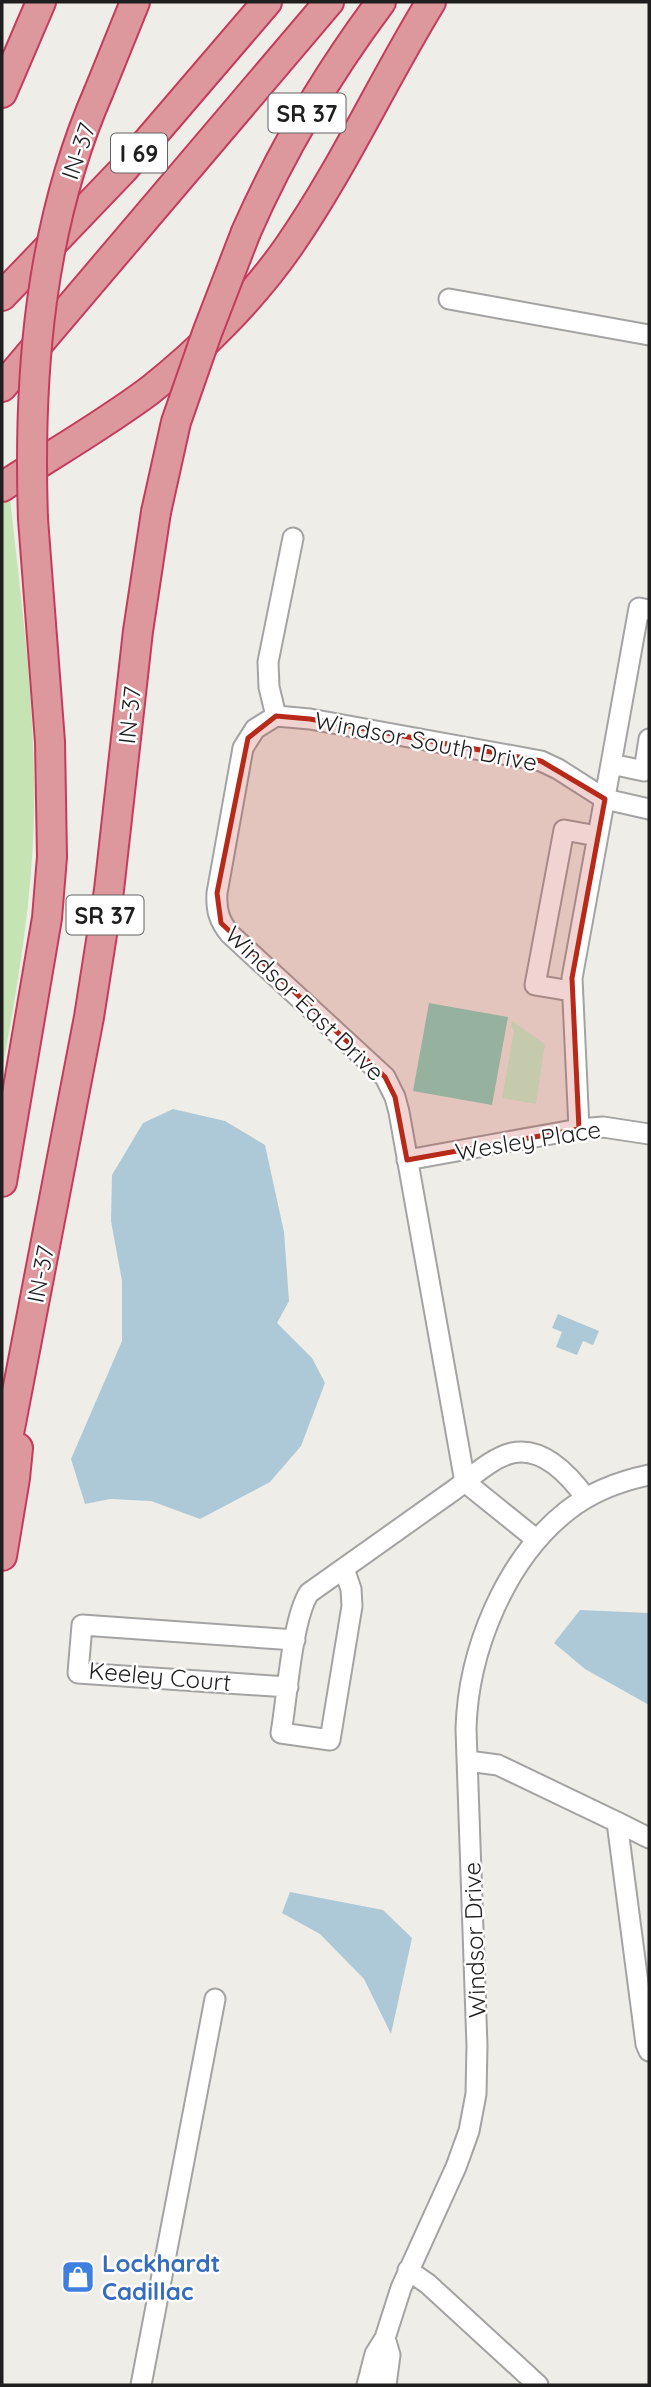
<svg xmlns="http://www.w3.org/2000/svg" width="651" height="2387" viewBox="0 0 651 2387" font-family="Quicksand,sans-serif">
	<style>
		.grass { fill: #c6e3b3 }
		.park { fill: #caf3d1 }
		.pitch { fill: #8fd4c1 }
		.water { fill: #adc9d7 }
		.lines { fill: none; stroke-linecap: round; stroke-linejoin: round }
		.minor-casing { stroke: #a3a3a3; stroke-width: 23 }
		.highway-casing { stroke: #c63b5c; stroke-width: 32 }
		.minor { stroke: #fff; stroke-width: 19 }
		.highway { stroke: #dd989e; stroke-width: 28 }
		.highway-bridge-casing { stroke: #c63b5c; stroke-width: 32; stroke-linecap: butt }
		.highway-bridge { stroke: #dd989e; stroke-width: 28 }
		.marked { fill: #b72918; fill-opacity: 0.2; stroke: #b72918; stroke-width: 5; stroke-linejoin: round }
		.labels { text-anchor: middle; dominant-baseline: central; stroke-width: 5; stroke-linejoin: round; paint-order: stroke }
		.shield { fill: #fff; stroke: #626262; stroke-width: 2 }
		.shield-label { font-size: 23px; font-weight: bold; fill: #1f1f1f }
		.street-label { font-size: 24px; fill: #1f1f1f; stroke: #fff }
		.shop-label { font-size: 24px; font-weight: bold; fill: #366cbe; stroke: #fff; text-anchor: start }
	</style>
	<rect width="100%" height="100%" fill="#efede7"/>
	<!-- grass -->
	<path class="grass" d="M 10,498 C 20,592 33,685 34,779 C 36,877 20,975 2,1070 L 2,503 Z"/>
	<!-- park -->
	<path class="park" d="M 512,1021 L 545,1044 L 536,1104 L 502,1098 L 514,1031 L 511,1027 Z"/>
	<!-- pitch -->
	<path class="pitch" d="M 429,1003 L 508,1017 L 492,1105 L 413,1091 Z"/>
	<!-- water -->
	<path class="water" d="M 173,1109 L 225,1121 L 265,1145 L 284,1232 L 289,1301 L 277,1323 L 312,1358 L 325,1383 L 301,1446 L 270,1482 L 200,1519 L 151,1501 L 110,1499 L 85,1504 L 71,1459 L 122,1341 L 122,1281 L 111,1221 L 112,1175 L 143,1123 Z
		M 558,1314 L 599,1331 L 593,1345 L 583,1341 L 577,1355 L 556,1347 L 562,1332 L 552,1328 Z
		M 580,1610 L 649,1613 L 649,1705 L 585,1669 L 554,1643 Z
		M 290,1892 L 383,1910 L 412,1938 L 391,2034 L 364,1979 L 320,1934 L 282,1913 Z"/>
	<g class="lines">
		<defs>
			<path id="minor" d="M 449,299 L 649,335
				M 293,538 L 268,662 L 269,687 L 276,716 L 255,729 L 243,748 L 217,893 C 216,910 219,921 230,934 L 385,1077 L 395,1097 L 399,1112 L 465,1482 L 537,1540
				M 649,610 L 639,608 L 611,764 L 644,771 L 649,739
				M 276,716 L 310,719 L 541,761 L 558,769 L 605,799 L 649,809
				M 571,991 L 535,985 L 564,830 L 597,836
				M 579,1129 L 572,978 L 611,764
				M 407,1160 L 579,1129 L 603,1127 L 649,1134
				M 344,1569 L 351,1589 L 352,1606 L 330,1740 L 281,1733 C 287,1699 292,1619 309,1593 C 357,1559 405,1525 454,1490 C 471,1478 491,1458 512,1453 C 543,1446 570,1476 586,1498
				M 288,1687 L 78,1673 L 82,1625 L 295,1640
				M 468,1761 L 498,1765 L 617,1822 L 646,2044 L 649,2051
				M 617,1822 L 649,1838
				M 408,2270 L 428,2284 L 538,2385
				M 385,2338 L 390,2355 L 386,2385
				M 141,2385 L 215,1999
				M 367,2385 L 375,2354 L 385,2338 L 401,2288 L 456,2167 L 469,2131 L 476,2094 L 477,2046 L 466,1729 C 468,1651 505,1560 567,1511 C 591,1492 620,1481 649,1475"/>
			<path id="highway" d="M 99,91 L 135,2
				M 2,93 L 41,2
				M 246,232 C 282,150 328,73 381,2
				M 2,296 L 123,170 L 267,2
				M 2,387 L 329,2
				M 2,487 C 51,455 102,426 149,391 C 199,352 253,298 289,246 C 343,168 382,82 431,2
				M 2,1182 L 47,918 L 52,857 L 50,742 L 33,519
				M 2,1470 L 89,1017 L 109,890 L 138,631 L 156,512
				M 2,1556 L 15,1478 L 18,1448"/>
		</defs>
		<!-- minor casing -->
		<use href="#minor" class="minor-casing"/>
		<!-- highway casing -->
		<use href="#highway" class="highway-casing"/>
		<!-- minor -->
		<use href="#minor" class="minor"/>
		<!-- highway -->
		<use href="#highway" class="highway"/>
		<defs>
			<path id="highway-bridge" d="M 156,512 L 176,422 L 207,333 L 246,232
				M 33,519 C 28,373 40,226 99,91"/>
		</defs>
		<!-- highway-bridge casing -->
		<use href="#highway-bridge" class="highway-bridge-casing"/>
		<!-- highway-bridge -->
		<use href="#highway-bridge" class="highway-bridge"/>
	</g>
	<!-- marked area -->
	<path class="marked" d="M 276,716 L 310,719 L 541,761 L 605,799 L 572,978 L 579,1129 L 407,1160 L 395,1097 L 385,1077 L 221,923 L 217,893 L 248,738 Z"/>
	<!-- icons -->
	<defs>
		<symbol id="shop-square" viewBox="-11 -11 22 22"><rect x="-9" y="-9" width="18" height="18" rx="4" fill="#3f7fe0" stroke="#fff"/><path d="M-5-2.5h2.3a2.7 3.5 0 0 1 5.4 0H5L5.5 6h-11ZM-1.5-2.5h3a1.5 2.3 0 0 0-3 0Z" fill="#fff"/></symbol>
	</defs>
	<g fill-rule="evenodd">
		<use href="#shop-square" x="59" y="2258" width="38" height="38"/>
	</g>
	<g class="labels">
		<!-- shield labels -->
		<g class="shield">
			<rect x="268.5" y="93.5" width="77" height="39" rx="5"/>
			<rect x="111" y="133.5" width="56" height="39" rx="5"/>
			<rect x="66.5" y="895.5" width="77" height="39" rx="5"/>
		</g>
		<g class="shield-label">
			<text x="307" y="113">SR 37</text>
			<text x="139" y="153">I 69</text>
			<text x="105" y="915">SR 37</text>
		</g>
		<!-- street labels -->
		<g class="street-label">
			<text transform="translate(78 151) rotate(-71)">IN-37</text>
			<text transform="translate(129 715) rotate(-84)">IN-37</text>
			<text transform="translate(426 741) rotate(11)">Windsor South Drive</text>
			<text transform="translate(305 1003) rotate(44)">Windsor East Drive</text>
			<text transform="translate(528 1140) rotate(-9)">Wesley Place</text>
			<text transform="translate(40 1274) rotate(-79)">IN-37</text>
			<text transform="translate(160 1676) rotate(5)">Keeley Court</text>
			<text transform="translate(474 1940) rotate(-92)">Windsor Drive</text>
		</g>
		<!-- shop labels -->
		<g class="shop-label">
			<text x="102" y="2263">Lockhardt<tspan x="102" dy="28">Cadillac</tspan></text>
		</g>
	</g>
	<!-- border -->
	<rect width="651" height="2387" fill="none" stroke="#1f1f1f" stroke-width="7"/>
</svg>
